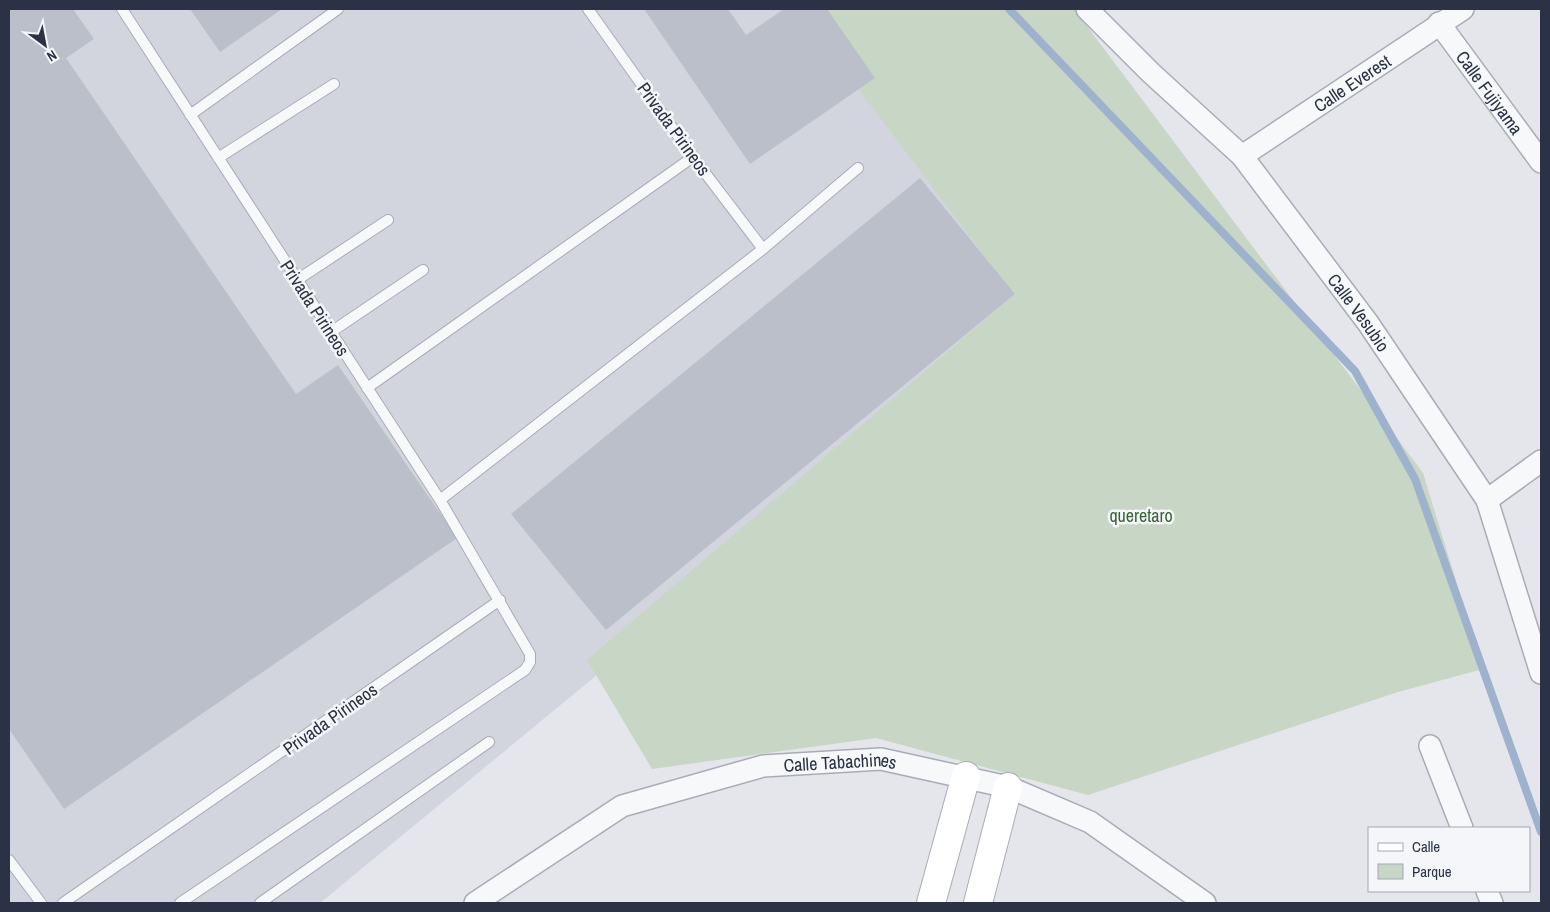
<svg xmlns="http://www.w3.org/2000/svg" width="1550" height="912" viewBox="0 0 1550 912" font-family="'Archivo Narrow',sans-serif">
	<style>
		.built { fill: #d2d5de }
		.green { fill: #c8d6c5 }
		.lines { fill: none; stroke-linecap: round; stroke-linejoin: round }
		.stream { stroke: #9eb1cd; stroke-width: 8 }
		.building { fill: #bbbfca }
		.lane-casing { stroke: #a9acb7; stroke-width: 12 }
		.street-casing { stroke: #a9acb7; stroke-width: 24 }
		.secondary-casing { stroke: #a9acb7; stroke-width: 30 }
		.lane { stroke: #f7f8fa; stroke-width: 10 }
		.street { stroke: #f7f8fa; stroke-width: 21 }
		.secondary { stroke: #fff; stroke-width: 28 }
		.labels { text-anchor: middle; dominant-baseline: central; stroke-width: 5; stroke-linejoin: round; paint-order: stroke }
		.street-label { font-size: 18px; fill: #2b3245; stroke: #f4f6f9 }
		.park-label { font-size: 18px; fill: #3b6237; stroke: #f4f6f9 }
	</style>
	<rect width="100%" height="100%" fill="#e4e6ec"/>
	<!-- built -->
	<path class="built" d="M 9,9 L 918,9 L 1122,243 L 320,903 L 9,903 Z"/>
	<!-- green -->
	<path class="green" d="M 798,9 L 1074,9 L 1423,473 L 1483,669 L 1398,692 L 1088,795 L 876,738 L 652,769 L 587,660 L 1014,295 Z"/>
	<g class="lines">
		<!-- stream -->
		<path class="stream" d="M 1009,9 L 1355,371 L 1415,479 L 1541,832"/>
	</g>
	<!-- building -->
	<path class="building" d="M 9,9 L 73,9 L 94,39 L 66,58 L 296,394 L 338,365 L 457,538 L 64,809 L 9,729 Z
		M 190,9 L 282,9 L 220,52 Z
		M 644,9 L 728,9 L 746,35 L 784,9 L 827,9 L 875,78 L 750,164 Z
		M 920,178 L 1015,294 L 606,630 L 511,514 Z"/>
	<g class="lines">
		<defs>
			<path id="lane" d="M 122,9 L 440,500 L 530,654 L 530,662 L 525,670 L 180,903
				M 588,9 L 693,157 L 763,249
				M 190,115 L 338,9
				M 218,158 L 334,84
				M 297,280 L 388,220
				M 331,332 L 423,270
				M 367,388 L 693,157
				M 440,500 L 763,249 L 858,168
				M 9,860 L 41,903
				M 63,903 L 500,600
				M 260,903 L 489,742"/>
			<g id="street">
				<path id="s1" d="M 1087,9 L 1151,73 L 1242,156 L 1368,323 L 1487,500 L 1541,673"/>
				<path id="s2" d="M 1439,23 L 1541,162"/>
				<path id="s3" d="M 1242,156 L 1463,9"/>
				<path d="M 1487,500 L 1541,461"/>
				<path d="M 1430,746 L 1462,828"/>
				<path d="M 1487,891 L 1492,903"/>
				<path id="s4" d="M 475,903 L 622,806 L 763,766 L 881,759 L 1008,787 L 1090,822 L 1205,903"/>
			</g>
			<path id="secondary" d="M 931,903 L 966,776
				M 978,903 L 1008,787"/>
		</defs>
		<!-- lane casing -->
		<use href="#lane" class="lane-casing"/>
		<!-- street casing -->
		<use href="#street" class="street-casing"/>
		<!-- secondary casing -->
		<use href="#secondary" class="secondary-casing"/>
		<!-- lane -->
		<use href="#lane" class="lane"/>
		<!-- street -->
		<use href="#street" class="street"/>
		<!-- secondary -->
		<use href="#secondary" class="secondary"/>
	</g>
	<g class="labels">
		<!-- street labels -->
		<g class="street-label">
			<text stroke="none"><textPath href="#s3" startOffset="132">Calle Everest</textPath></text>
			<text stroke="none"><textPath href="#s2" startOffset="86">Calle Fujiyama</textPath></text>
			<text transform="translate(674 129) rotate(54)">Privada Pirineos</text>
			<text transform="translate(315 308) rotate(57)">Privada Pirineos</text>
			<text stroke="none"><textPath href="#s1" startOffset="409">Calle Vesubio</textPath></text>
			<text transform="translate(330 719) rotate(-35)">Privada Pirineos</text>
			<text stroke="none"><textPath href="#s4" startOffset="400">Calle Tabachines</textPath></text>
		</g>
		<!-- park labels -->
		<g class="park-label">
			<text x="1141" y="515">queretaro</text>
		</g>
	</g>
	<!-- border -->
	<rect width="1550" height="912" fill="none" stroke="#2b3245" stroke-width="20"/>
	<!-- legend -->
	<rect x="1368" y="827" width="162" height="65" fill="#f4f6f9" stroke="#a4a8b1"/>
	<rect x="1378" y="843" width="25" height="8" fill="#ffffff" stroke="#a4a8b1"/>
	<text x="1412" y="852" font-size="15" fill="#2b3245">Calle</text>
	<rect x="1378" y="864" width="25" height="15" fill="#c8d6c5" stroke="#a4a8b1"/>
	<text x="1412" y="877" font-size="15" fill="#2b3245">Parque</text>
	<!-- north arrow -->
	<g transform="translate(45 45) rotate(148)" stroke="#f4f6f9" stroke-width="4" paint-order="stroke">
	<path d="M0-4L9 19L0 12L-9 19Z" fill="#2b3245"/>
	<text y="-8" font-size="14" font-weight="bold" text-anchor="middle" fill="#2b3245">N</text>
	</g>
</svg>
